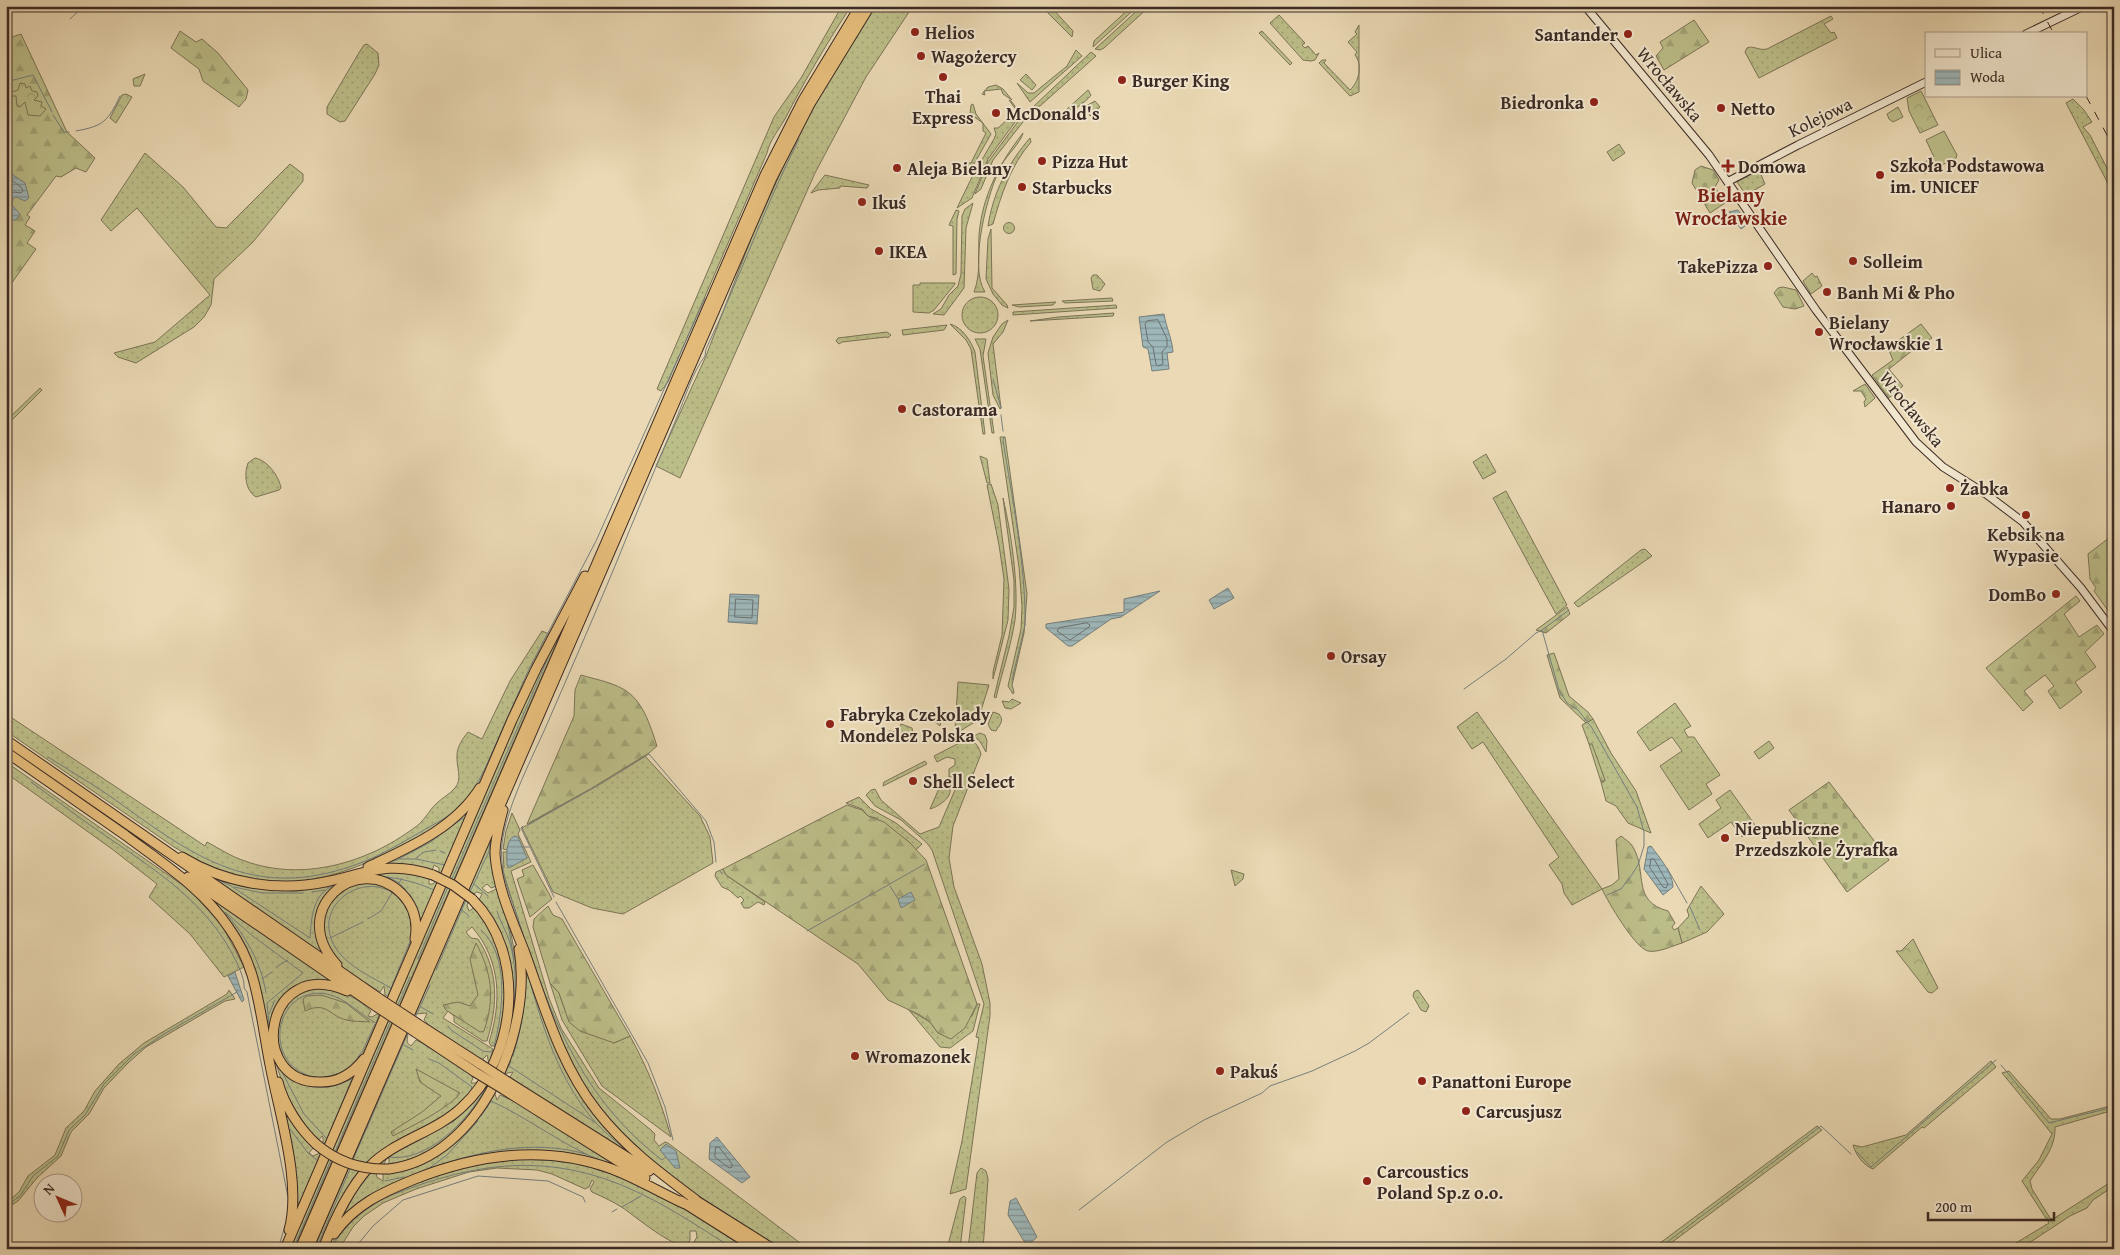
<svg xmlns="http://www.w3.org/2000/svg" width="2120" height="1255" viewBox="0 0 2120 1255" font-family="'Gentium Book Plus',serif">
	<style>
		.grass { fill: url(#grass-dots); stroke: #7c7457 }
		.forest { fill: url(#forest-firs); stroke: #7c7457 }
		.cemetery { fill: url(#cemetery-stones); stroke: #7c7457 }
		.park { fill: url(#park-crowns); stroke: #7c7457 }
		.pitch { fill: #bcbe89; stroke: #7c7457 }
		.water { fill: url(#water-rules); stroke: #767f7e }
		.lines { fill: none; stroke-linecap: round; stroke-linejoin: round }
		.shore { stroke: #6c716f; stroke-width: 1 }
		.stream { stroke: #767f7e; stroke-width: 1 }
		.secondary-casing { stroke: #3b2b25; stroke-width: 9 }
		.highway-casing { stroke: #3b2b25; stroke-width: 11 }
		.secondary { stroke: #f1e6ce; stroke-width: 7 }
		.highway { stroke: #e5bc7a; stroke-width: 9 }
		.rail { stroke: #3b2b25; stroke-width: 1; stroke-dasharray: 9 9; stroke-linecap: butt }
		.highway-bridge-casing { stroke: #3b2b25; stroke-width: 11; stroke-linecap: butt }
		.highway-bridge { stroke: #e5bc7a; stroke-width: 9 }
		.poi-dot { fill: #8f2418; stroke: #f1e6ce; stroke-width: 2 }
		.labels { text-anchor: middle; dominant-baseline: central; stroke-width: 4; stroke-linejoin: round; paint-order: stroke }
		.poi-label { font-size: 18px; font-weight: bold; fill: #3b2b25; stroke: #f1e6ce; text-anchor: start }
		.street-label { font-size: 18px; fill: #3b2b25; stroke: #f1e6ce }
		.quarter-label { font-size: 20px; font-weight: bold; fill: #7a1f14; stroke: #f1e6ce }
	</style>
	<defs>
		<pattern id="grass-dots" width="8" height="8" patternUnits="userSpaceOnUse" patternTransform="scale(1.25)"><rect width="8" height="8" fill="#bcbe89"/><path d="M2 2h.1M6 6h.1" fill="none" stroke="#a2a376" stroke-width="1.8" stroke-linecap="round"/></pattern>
		<pattern id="forest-firs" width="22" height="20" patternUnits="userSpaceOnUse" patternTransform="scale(1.25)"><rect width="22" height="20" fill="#bcbe89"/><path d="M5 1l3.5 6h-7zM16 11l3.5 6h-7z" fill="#a2a376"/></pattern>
		<pattern id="cemetery-stones" width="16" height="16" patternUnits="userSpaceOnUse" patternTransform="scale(1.25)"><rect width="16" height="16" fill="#bcbe89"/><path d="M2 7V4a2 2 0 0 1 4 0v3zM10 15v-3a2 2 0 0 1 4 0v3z" fill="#a2a376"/></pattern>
		<pattern id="park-crowns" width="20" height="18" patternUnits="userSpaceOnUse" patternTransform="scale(1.25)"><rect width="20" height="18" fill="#bcbe89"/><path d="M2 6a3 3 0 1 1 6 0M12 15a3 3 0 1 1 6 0" fill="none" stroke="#a2a376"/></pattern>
		<pattern id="water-rules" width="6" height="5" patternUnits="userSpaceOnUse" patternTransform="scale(1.25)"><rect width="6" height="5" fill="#9eb7b9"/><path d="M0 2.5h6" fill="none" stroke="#829596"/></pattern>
	</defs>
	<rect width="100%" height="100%" fill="#ead9b4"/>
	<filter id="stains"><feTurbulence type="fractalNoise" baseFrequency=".004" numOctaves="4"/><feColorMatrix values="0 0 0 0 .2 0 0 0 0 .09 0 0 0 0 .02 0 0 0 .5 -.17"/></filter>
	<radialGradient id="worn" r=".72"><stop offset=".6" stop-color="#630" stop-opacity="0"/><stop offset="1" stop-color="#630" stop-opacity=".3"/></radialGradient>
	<!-- grass -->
	<path class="grass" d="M 842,6 L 851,6 C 827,43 805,80 785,119 C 778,131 770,140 767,153 L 668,382 L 661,391 L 657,389 L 774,117 L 801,78 Z
		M 876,6 L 913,6 L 866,77 L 815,173 L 680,478 L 656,466 L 706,356 L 754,231 L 794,143 L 835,69 Z
		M 1132,6 L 1138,6 L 1093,47 L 1094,41 Z
		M 1142,6 L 1150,6 L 1104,48 L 1100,50 L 1095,49 Z
		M 1048,7 L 1051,7 L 1073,31 L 1072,37 L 1045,10 Z
		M 1279,15 L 1305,43 L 1302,45 L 1305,48 L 1308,46 L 1316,55 L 1319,53 L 1315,60 L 1311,61 L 1303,60 L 1270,23 Z
		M 1831,16 L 1833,19 L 1824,24 L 1831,33 L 1834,32 L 1837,38 L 1759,78 L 1745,52 L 1747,48 C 1753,45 1759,51 1767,49 Z
		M 1359,25 L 1359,92 L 1350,96 L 1319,63 L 1322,60 L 1326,60 L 1324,63 L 1350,90 C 1359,82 1363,65 1355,55 L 1357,52 L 1348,42 L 1357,34 L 1355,32 Z
		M 1262,31 L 1292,63 L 1290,65 L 1259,33 Z
		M 367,44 L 378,53 L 379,65 L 375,74 L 345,121 L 340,122 L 327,114 L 327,107 L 360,51 L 364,45 Z
		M 1076,50 L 1082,56 L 1030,102 L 1017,83 L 1028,93 L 1034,93 L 1067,66 Z
		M 1091,52 L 1096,56 L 1040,106 L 1033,107 Z
		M 145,74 L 140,86 L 134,86 L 133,79 Z
		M 1026,74 L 1036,85 L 1032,90 L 1020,80 Z
		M 996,85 L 1003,89 L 1012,100 L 1003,94 L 1001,89 L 984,91 L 985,95 L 982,94 L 988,87 Z
		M 1088,90 L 1091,95 C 1089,99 1080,105 1075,109 L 1071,109 L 1057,122 L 1055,120 Z
		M 2073,99 L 2084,110 L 2092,122 L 2083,127 L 2090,135 L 2114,182 L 2114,195 L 2066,103 Z
		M 1009,100 L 1011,101 L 1021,114 L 988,159 L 972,198 L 957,208 L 972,177 L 994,139 L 996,134 L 994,128 L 998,128 L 1017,111 Z
		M 1095,101 L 1100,107 L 1090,116 L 1086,106 Z
		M 973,104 L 976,114 L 991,134 L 974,164 L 966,168 L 968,163 L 971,163 L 986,133 L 983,131 L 983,123 L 970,114 L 971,105 Z
		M 1022,116 L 1024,118 L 1023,122 L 993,160 L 981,189 L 975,194 L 988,162 Z
		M 1023,133 C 1021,142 1008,154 1002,164 C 988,190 968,266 985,292 L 974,292 C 981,274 978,254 979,235 C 982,196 1000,162 1023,133 Z
		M 1030,138 L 1031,142 C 1011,165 1001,195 993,224 L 988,226 C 993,193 1008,163 1030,138 Z
		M 145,153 L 183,187 L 216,227 L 226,228 L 290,164 L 303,174 L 303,181 L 253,242 L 214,279 L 211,305 L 204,317 L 194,327 L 136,363 L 118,357 L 114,353 L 155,342 L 210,295 L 137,208 L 111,231 L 101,220 Z
		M 1759,170 L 1765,184 L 1746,195 L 1737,182 Z
		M 825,175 L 869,185 L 867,188 L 840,186 L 840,188 L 818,190 L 811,193 Z
		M 973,203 L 966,228 L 964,288 L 944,315 L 933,314 L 941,309 L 949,295 L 958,286 L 961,274 L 962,216 L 965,209 Z
		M 956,210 L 959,211 L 957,219 L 956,274 L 953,275 L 953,226 L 949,225 Z
		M1003.5 228a5.5 5.5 0 1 1 11 0a5.5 5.5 0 1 1-11 0Z
		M 991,229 L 992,288 L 1007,305 L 1008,308 L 1002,305 L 993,294 L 986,279 L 988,239 Z
		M 1093,275 L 1097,275 L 1105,284 L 1100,291 L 1093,289 L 1091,278 Z
		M 920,283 L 955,283 L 955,284 L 934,310 L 929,313 L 913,312 L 913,285 L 920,285 Z
		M962 315a18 18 0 1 1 36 0a18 18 0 1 1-36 0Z
		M 1112,298 L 1113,301 L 1065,303 L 1062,301 Z
		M 1056,302 L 1053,305 L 1019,307 L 1012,305 Z
		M 1116,305 L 1117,308 L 1013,315 L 1013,312 Z
		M 1114,313 L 1113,316 L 1030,321 L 1058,317 Z
		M 1008,320 L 1003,332 L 993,344 L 1001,408 L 1000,409 L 993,395 L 988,353 L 993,337 L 1002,324 Z
		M 950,324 C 962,327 971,341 975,352 L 985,434 L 983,434 L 971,349 L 966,340 Z
		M 947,325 L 944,330 L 903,335 L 902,330 Z
		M 887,332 L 891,335 L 888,338 L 886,337 L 842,342 L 839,344 L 836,341 L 838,338 Z
		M 975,339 L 986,339 L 983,356 L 994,433 L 992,433 L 980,349 Z
		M 40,388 L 42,390 L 6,426 L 6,421 Z
		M 1000,437 L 1005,437 L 1027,594 L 1024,633 L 1012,685 L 1014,692 L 1013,694 L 1008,686 L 1021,629 L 1022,606 L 1019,567 Z
		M 1486,454 L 1496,472 L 1483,479 L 1473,462 Z
		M 980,456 L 987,459 L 990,483 L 987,483 Z
		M 255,458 C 267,460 279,476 281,488 L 279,490 L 256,497 C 245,490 244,474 248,463 Z
		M 991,484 L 998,505 L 1009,589 L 1008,620 L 993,679 L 993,672 L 1002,635 L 1004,579 L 999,545 L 987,485 Z
		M 1506,491 L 1567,605 L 1556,614 L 1493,498 Z
		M 1003,498 C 1011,532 1019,585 1015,620 C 1011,646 1002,672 996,698 L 994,697 L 1009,636 L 1014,607 L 1014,580 Z
		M 1645,549 L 1652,556 L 1580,606 L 1578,607 L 1574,603 L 1641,550 Z
		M 565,623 L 294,1249 L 288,1249 L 526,698 Z
		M 542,631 L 549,634 C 535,661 522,688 510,716 C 498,742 489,771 472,794 C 455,818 428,832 402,846 C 319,889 257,898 174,847 L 6,731 L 6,714 L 205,846 L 207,842 C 220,849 232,857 245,861 C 302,882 367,863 414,828 C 424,822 429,810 437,803 C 442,798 450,794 455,788 C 463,779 456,767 457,755 C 457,747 463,738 468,732 L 482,739 L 510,681 Z
		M 958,682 L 989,685 L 978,720 L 960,731 L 955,729 Z
		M 1012,699 L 1021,703 L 1011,709 L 1005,708 L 1002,701 L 1009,702 Z
		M 1675,703 L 1691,726 L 1684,730 L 1688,737 L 1694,737 L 1720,775 L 1706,784 L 1712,794 L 1689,810 L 1660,766 L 1682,751 L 1672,737 L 1650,751 L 1637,732 Z
		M 935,712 L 942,712 L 940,726 L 933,720 Z
		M 993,712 L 999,714 C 1005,721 999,725 996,731 L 991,730 L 988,724 Z
		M 1477,712 L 1602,889 L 1572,905 L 1564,893 L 1562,884 L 1549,865 L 1559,857 L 1483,742 L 1472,749 L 1457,727 Z
		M 1593,719 L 1611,753 L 1636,791 L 1651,833 L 1628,823 L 1616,806 L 1606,801 L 1601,782 L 1605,781 L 1592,745 L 1589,744 L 1582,725 Z
		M 901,724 L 912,728 L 913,733 C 908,740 899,744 891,738 L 889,731 L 897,732 Z
		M 980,733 L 985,735 L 987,741 L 986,752 L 979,740 L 972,737 Z
		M 965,740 C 975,740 978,745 981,754 L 953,826 L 949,858 L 954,887 L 982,964 L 990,1003 L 990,1016 L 966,1189 L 950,1194 L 962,1141 L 979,1038 L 976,1037 L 984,1004 L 932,850 L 927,843 L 901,820 L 875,806 L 866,795 L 871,790 L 875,789 L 881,800 L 920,834 L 939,827 L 961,776 L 949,777 L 949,769 L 955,765 L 955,759 L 947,757 L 937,762 L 934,756 Z
		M 645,756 L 700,816 L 710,837 L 713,863 L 623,914 L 592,908 L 553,892 L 522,828 Z
		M 925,761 L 927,764 L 883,786 L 884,782 Z
		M 6,762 L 191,891 L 223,927 L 244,967 L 224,977 L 190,934 L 149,897 L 157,884 L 112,849 L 6,773 Z
		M 943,781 C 960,791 943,805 930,809 L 941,784 L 944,784 L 942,783 Z
		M 1730,790 L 1755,825 L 1754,829 L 1742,837 L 1731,822 L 1708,838 L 1699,824 L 1721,808 L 1716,800 Z
		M 859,797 L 871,809 L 896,823 L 922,844 L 916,850 L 909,842 L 876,818 L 868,816 L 862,809 L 846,803 Z
		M 473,803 L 443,875 L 439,873 L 439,868 L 434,865 L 432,871 L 391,864 L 381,865 Z
		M 512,813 L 520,830 L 518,834 L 531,862 L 511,871 L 549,998 L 561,1028 L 599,1088 L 651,1130 L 655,1134 L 654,1140 L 659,1146 L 665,1142 L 668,1143 L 808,1249 L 782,1249 L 691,1191 L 643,1156 L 596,1105 L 566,1056 L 531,961 L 502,868 L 504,868 L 503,852 L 507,852 L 508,850 L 503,849 L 506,831 Z
		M 493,833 L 497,886 L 491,888 L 487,884 L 482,888 L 488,893 L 498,888 C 514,935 523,981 512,1029 C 508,1043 502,1057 497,1070 L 494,1068 L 511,973 C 508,944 495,924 479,900 L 482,894 L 477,892 L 472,895 L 468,891 Z
		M 723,869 L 726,875 L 765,902 L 764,905 L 758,902 L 749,908 L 744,908 L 741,903 L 744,900 L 740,896 L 738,898 L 729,890 L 722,887 L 715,876 L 716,872 Z
		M 1231,870 L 1244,874 L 1243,879 L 1235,886 Z
		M 403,871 L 429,878 L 429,884 L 433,884 L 436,880 L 440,882 L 419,930 L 412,902 L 366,877 L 324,902 L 322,950 L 324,956 L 203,872 L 253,887 Z
		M 373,882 C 380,885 389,887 395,891 C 431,918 402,966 389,997 L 385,995 L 384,986 L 380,992 C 366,982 347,974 336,960 C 315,936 321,894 354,885 C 360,883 367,883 373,882 Z
		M 1701,886 L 1724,914 L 1707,932 L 1682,943 L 1678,928 L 1689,916 L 1687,910 Z
		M 208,895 L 335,983 L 310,983 L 276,1008 L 271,1022 L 270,1038 L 274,1053 L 308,1083 L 357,1071 L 325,1147 L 323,1146 L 323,1137 L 322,1136 L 318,1141 L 310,1133 L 287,1096 L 272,1052 L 259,987 Z
		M 465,898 L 469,901 L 467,905 L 469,911 L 475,907 C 510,947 510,997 496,1046 L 491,1046 L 489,1042 C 502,1002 501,960 472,927 L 466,932 L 471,938 L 478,939 C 499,971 498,1005 487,1041 L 483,1041 L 454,1022 L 454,1016 L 448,1011 L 443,1018 L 493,1049 L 489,1064 L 487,1055 L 483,1059 L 476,1057 L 429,1025 L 424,1020 L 427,1013 L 415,1014 Z
		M 523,961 L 561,1058 L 640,1161 L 516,1082 L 510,1077 L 513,1072 L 503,1074 L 514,1045 L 521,1021 Z
		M 550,983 L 559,993 L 566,1013 L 614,1043 L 630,1036 C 648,1069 661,1101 671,1137 L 602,1086 L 562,1020 Z
		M 318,987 C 341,991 354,995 371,1011 L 368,1016 L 372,1017 L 377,1014 L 380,1016 L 361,1058 L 341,1075 L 325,1079 L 299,1074 L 284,1060 L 275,1035 L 282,1010 L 295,996 Z
		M 229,990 L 235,999 L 225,1001 L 146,1047 L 128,1063 L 104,1088 L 89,1114 L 71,1132 L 61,1156 L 37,1178 L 18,1201 L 6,1209 L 6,1203 L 19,1192 L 28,1176 L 55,1155 L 66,1128 L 84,1111 L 95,1091 L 119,1064 L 144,1043 L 227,994 Z
		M 1418,990 L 1429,1006 L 1426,1012 L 1421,1010 L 1413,996 L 1414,992 Z
		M 977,1004 L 980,1004 L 979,1007 L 973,1031 L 950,1048 L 940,1047 L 908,1009 L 930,1022 L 938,1033 L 972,1016 Z
		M 406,1034 L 408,1035 C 407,1040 406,1043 411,1046 L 416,1040 L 422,1043 L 468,1072 L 473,1078 L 471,1083 L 475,1083 L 479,1081 L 470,1094 L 449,1113 L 374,1158 L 320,1249 L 314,1249 Z
		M 1991,1061 L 1996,1067 L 1924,1128 L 1922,1127 L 1873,1169 C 1863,1165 1856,1155 1853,1145 L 1862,1147 L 1906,1135 Z
		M 2009,1071 L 2051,1119 L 2060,1119 L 2114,1105 L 2114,1110 L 2055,1127 C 2056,1148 2041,1164 2030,1181 L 2032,1189 L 2050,1218 L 2053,1219 L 2114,1180 L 2114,1186 L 2093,1200 L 2087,1208 L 2070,1216 L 2032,1241 L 2017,1249 L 2006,1249 L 2049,1223 L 2022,1181 L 2039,1160 L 2052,1134 L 2002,1073 Z
		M 485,1085 L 489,1087 C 471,1115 448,1145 417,1159 C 409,1162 398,1163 389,1164 L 389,1158 L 386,1159 L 384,1165 L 376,1173 L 377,1177 L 383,1181 L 383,1173 C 409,1171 431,1162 451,1145 L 494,1091 L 497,1100 L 500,1095 L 518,1103 L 629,1173 L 520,1152 L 406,1180 L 337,1226 L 350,1197 L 376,1165 L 408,1143 Z
		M 279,1092 L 313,1148 L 309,1153 L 313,1156 L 320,1153 L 322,1154 L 295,1218 Z
		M 1817,1126 L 1822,1130 L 1663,1249 L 1652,1249 Z
		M 514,1158 C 533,1159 553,1158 572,1161 C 637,1174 692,1214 747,1249 L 690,1249 L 697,1237 L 696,1231 L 690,1231 L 690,1240 L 687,1246 C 673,1248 636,1217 623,1208 C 614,1202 603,1197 592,1192 L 590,1189 L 594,1182 L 592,1180 L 589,1187 L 585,1189 L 552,1174 L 537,1170 L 497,1168 L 469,1172 L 416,1189 L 383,1203 L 364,1216 L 353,1227 L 339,1249 L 328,1249 L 349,1220 L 386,1193 L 454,1169 Z
		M 981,1168 L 986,1171 L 988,1179 L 983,1249 L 968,1249 L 977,1173 Z
		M 964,1196 L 966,1198 L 960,1249 L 947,1249 L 960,1199 Z"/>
	<!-- forest -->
	<path class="forest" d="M 1694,20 L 1709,42 L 1664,70 L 1656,56 L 1663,48 L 1660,42 Z
		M 180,31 L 196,42 L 202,39 L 218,53 L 248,90 L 246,99 L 239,107 L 203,81 L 199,69 L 171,48 Z
		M 21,34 L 67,132 L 95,158 L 86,172 L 76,168 L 61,177 L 56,176 L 27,215 L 30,217 L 25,225 L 35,231 L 27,243 L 36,249 L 6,291 L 6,39 Z
		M 1812,273 L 1815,277 L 1817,276 L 1822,286 L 1811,294 L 1803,281 Z
		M 1783,287 L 1796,290 L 1804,306 L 1795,309 L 1783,307 L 1774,293 L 1778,288 Z
		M 1921,324 L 1932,338 L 1918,346 L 1889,369 L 1903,386 L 1889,398 L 1872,375 L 1893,360 L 1888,348 Z
		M 1865,384 L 1875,398 L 1865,407 L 1864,402 L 1866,399 L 1861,391 L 1853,391 Z
		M 2114,534 L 2114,619 L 2094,591 L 2096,588 L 2090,579 L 2088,554 Z
		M 2076,596 L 2080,601 L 2064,614 L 2079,637 L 2097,625 L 2104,634 L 2085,652 L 2096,667 L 2075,682 L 2082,692 L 2060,709 L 2048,691 L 2054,686 L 2045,675 L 2024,691 L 2033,702 L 2023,711 L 1986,668 Z
		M 1567,607 L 1570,614 L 1546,633 L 1536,630 Z
		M 1554,653 L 1569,696 L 1588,712 L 1593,719 L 1586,723 L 1560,698 L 1547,655 Z
		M 581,675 C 594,679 611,682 623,689 C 643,700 650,725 657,746 L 649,753 L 592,788 L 527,824 L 574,716 L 575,690 Z
		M 1589,744 L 1592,744 L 1605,780 L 1601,782 Z
		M 847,805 L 862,810 L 868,816 L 884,822 L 909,842 L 926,860 L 977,1004 L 965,1028 L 951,1039 L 938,1033 L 930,1022 L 920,1015 L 888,1000 L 858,964 L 726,875 L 723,869 Z
		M 1621,836 C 1625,839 1631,843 1633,847 C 1648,873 1631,901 1668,911 L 1675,923 L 1672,927 L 1674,930 L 1678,928 L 1682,943 C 1672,946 1658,953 1648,951 C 1635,948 1608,902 1602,889 L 1612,885 L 1619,879 L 1616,840 Z
		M 533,865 L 552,899 L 530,917 L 517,879 L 524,876 L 522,870 Z
		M 548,906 L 553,915 L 562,919 L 630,1036 L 614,1043 L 580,1031 L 569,1022 L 559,993 L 550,983 L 533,927 L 534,919 Z
		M 476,943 C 492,973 495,998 484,1031 L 480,1032 L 446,1010 L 443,1005 L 458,1002 L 470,1006 L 478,995 L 470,959 Z
		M 321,995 L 346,1003 L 370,1022 C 362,1021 353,1022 346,1020 C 328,1015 327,1001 305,1011 L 303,999 L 307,996 Z
		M 416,1069 L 460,1093 C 450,1108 410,1127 393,1136 L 391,1132 L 422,1112 L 441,1096 L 420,1082 Z"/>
	<!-- cemetery -->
	<path class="cemetery" d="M 1701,166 L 1713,170 L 1719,180 L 1715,187 L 1725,203 L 1710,213 L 1692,183 L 1695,170 Z
		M 1829,782 L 1889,860 L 1847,892 L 1789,810 Z"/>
	<!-- park -->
	<path class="park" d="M 20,83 L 25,84 L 26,88 L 30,86 L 32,91 L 37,92 L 38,96 L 34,100 L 42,102 L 41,106 L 46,109 L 40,116 L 28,115 L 25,102 L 20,107 L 17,106 L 16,96 L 9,96 L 6,98 L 6,94 L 18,90 Z
		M 1921,91 L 1938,125 L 1920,133 L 1909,111 L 1907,98 Z
		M 126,94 L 132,97 L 116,123 L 110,118 L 122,95 Z
		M 1898,107 L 1903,117 L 1893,122 L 1889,119 L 1887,114 Z
		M 1619,144 L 1625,153 L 1613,161 L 1607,152 Z
		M 1913,939 L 1938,988 L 1932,993 L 1928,992 L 1896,951 L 1901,951 Z"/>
	<!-- pitch -->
	<path class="pitch" d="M 1944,131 L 1957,155 L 1956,158 L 1924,174 L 1919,165 L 1934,157 L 1926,140 Z
		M 1769,741 L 1774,748 L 1759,759 L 1754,752 Z"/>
	<!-- water -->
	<path class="water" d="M 6,170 L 25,183 L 29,198 L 25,201 L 16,197 L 13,199 L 12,205 L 20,214 L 16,220 L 6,220 Z
		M 1738,210 L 1748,224 L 1741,229 L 1729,212 Z
		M 1164,314 C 1166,327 1172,338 1173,352 L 1167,353 L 1169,369 L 1152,371 L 1148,349 L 1143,347 L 1139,317 Z
		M 1228,588 L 1234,598 L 1214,609 L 1209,600 Z
		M 1160,591 L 1121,617 L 1111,619 L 1072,646 L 1068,646 L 1046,628 L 1046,624 L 1124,612 L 1124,599 Z
		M 730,594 L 759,595 L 757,624 L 728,622 Z
		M 514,836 L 518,837 L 527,858 L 509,868 L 507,865 C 507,855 505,842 514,836 Z
		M 1651,846 C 1659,857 1673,873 1673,887 L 1663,895 L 1644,869 L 1648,847 Z
		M 911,892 L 915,900 L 901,908 L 898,899 Z
		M 235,972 L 244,1000 L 242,1002 L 228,976 Z
		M 717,1137 L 750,1177 L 742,1183 L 709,1159 L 710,1143 Z
		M 666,1144 L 676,1151 L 680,1168 L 675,1168 L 660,1150 Z
		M 1016,1198 L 1037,1237 L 1027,1246 L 1008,1215 L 1010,1201 Z"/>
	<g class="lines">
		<!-- shore -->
		<path class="shore" d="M 6,176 L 21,187 L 23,191 L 21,193 L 14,192 L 8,196 L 6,203 L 11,214 L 6,216
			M 1158,320 L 1167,339 L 1167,346 L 1162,352 L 1163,364 L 1158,366 L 1156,364 L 1153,347 L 1148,342 L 1145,324 L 1147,321 Z
			M 736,599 L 753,600 L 752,618 L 735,617 Z
			M 1087,623 L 1090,625 L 1089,627 L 1070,640 L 1057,631 L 1059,628 Z
			M 1651,859 L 1654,859 L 1668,884 L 1666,888 L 1663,887 L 1650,868 Z
			M 716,1147 L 719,1147 L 732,1164 L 732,1167 L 729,1168 L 715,1157 Z"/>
		<!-- stream -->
		<path class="stream" d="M 70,19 L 84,6
			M 6,82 L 33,75 L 52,112
			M 53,115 L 64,132 L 69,132
			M 76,131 C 104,126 108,121 120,96
			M 993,379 L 1001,408
			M 1001,415 L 1003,431
			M 1004,437 L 1003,440 C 1012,499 1026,565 1025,625 L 1012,680
			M 1569,610 L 1542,630 L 1559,690 L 1567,703 L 1578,710 L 1592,728 L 1637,807 L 1644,832 L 1644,846 L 1638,865 L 1631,876 L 1621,889 L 1607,895
			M 1464,689 L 1506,659 L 1536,633 L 1542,630
			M 48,757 C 75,774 103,790 128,809 C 201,862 259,898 352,866 C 383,856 412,836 440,821 L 452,813 L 470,795
			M 31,782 C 48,794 66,808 83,820 C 141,862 205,895 237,963 C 240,970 245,981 244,988 L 247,992 L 288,1197
			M 472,792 L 483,773 L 529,669 L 596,541 L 705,298
			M 528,825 L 604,782 L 649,754 L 706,821 L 714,842 L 716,862
			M 523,826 L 521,828 L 554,897
			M 522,847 L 529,847
			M 440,851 L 445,853
			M 489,852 L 496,885
			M 416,858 L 424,852 L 436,850
			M 400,859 L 416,859 L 445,865
			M 388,862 L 397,860 L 429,843 L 463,818 L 464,822 L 453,845
			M 444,868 L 451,850
			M 1667,868 L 1687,903
			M 720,871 L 722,874
			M 373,876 C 395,877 414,881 434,890
			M 388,877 L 399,883 L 406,890
			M 452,879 L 547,660
			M 219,880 L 231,886 L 310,938 C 311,923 312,900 326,890 C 329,887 336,885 340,883
			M 399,883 L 402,878
			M 474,884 L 488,896
			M 890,886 L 898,899
			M 234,887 L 262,893 L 303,893
			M 312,892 L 325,890
			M 470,892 L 489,851 L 490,842
			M 410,894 L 420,921 L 422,920
			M 556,902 L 648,1063 L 665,1107 L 673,1140
			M 1690,907 L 1700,930
			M 462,910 L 469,916
			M 497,911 C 500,922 507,932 510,943 C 518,971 516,1003 509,1031
			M 507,918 L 514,960
			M 368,919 L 381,911 L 392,893
			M 481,930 C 510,955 503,1013 494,1046
			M 807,931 L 925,864
			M 330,938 L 363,922
			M 418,959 L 448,887
			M 276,967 L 288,960
			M 436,970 L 466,900
			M 527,971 C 542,1025 558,1080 596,1123 C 606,1134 619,1144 630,1153
			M 262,979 L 272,972
			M 391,988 C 373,978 349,967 337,950 C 305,903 375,860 406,906
			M 266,993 C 261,961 245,936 225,912 L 254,937 L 303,973 L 267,1003 L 269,1025
			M 387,998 L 411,939
			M 397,1007 L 410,977
			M 421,1007 L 433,1014
			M 269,1014 L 275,1000
			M 415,1018 L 430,985
			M 448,1026 L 451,1030 L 483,1051 L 490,1052 L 493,1050
			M 404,1045 L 413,1050
			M 513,1056 C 522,1027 527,997 525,966
			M 429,1059 L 439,1063 L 472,1087 L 471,1090
			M 511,1061 L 509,1066 L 596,1123
			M 499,1062 L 507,1038
			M 2001,1065 L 2049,1123 L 2114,1107
			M 352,1066 L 363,1050 L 375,1024
			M 280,1067 C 293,1085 316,1091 337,1085 C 342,1083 347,1081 352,1079 L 332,1127
			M 282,1072 L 304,1114 L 327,1139
			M 307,1075 C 261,1058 277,985 327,994 C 346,998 359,1014 376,1023 L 380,1013
			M 484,1091 L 488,1084
			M 478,1121 L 447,1155 L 428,1169 C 479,1151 532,1139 586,1154 C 553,1138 524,1116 491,1101 L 481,1116
			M 287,1122 L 293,1151 L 297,1202 L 300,1202
			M 290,1129 L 308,1153 L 318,1161
			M 324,1146 L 329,1134
			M 335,1152 L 391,1020
			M 1857,1152 L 1871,1167 L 1996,1060
			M 586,1154 L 609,1164
			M 388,1157 C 427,1163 467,1121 484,1091 L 454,1121 L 389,1156
			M 666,1157 L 662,1160 C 582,1099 550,1015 519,922 C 511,898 499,871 502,844 C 506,809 529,764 544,731 C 568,676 592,621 615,566 C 635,516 656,467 677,417 C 685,398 692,373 705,356 L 706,349 C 739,280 764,208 799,139
			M 353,1160 L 408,1033
			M 366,1163 C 395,1137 435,1128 463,1100
			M 351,1181 L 360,1170
			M 385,1181 L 404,1177
			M 363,1200 L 379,1190 L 428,1169
			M 6,1206 L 20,1196 L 33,1176 L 58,1156 L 69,1130 L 85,1115 L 104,1084 L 134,1054 L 164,1034 L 237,992
			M 622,1207 L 641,1196
			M 1079,1210 L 1167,1142 L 1204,1120 L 1262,1093 L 1270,1086 L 1312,1071 L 1355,1051 L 1369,1043 L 1409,1013
			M 612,1212 L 617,1209
			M 287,1217 L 288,1206
			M 341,1219 L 356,1192 L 371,1172
			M 278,1249 L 285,1226
			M 293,1249 L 331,1160
			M 316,1249 L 350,1169
			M 331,1249 C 344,1225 363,1209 387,1197 C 469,1164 542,1151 626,1187 C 664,1203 699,1227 734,1249
			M 354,1249 L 373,1226 L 403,1200 L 478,1176 L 548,1181 L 583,1197 L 585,1202
			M 1658,1249 L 1821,1126 L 1851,1154"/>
		<defs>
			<path id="secondary" d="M 1585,6 L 1709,155 L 1816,310 L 1916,442 L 1943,467 L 1986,494 L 2023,522 L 2081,588 L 2114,632
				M 2026,34 L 2084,6
				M 1729,181 L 1798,145 L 1926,82"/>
			<path id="highway" d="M 6,740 L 380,999
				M 6,752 L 125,835
				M 503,810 C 499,825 495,839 495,854 C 497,888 513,922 525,953 C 545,1008 560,1064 597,1111 C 625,1147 660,1173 696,1200
				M 121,832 C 159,861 202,887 229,928 C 239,942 247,959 252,975 C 261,1005 264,1035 270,1065 C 279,1113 302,1183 289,1230
				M 182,857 C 224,883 277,892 325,882 C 368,873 389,860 433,875
				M 368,867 C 410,847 455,828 480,788
				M 188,877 L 377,1007
				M 337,965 C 286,910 358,851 401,893 C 414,906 418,922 415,939
				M 347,991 C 264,954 245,1085 322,1082 C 340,1082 353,1073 364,1059
				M 418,1024 L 480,1064
				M 415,1032 L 475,1072
				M 278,1082 C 284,1105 299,1128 316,1144
				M 508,1082 L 649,1171
				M 503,1089 L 645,1178
				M 389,1169 C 481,1157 533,1031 519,949
				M 692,1198 L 773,1249
				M 681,1201 L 757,1249
				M 334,1234 C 354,1205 383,1192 415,1179 C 478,1154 547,1145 612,1169 C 638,1179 661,1193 685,1204
				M 285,1249 L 512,720 L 536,669 L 585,576
				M 300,1249 L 765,175 L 803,100 L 860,6
				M 308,1249 L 772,178 L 810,104 L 870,6
				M 323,1249 C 334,1220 348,1190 369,1167 C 395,1140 434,1133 461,1108 C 518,1057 527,953 472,899"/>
		</defs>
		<!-- secondary casing -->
		<use href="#secondary" class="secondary-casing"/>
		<!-- highway casing -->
		<use href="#highway" class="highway-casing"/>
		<!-- secondary -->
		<use href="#secondary" class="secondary"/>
		<!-- highway -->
		<use href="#highway" class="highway"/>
		<!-- rail -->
		<path class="rail" d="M 2039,6 L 2054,34
			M 2086,96 L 2114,148"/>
		<defs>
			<path id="highway-bridge" d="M 433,875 L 453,885 L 472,899
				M 380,999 L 418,1024
				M 377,1007 L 415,1032
				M 480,1064 L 508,1082
				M 475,1072 L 503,1089
				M 316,1144 C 337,1162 362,1170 389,1169"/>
		</defs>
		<!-- highway-bridge casing -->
		<use href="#highway-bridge" class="highway-bridge-casing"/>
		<!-- highway-bridge -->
		<use href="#highway-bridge" class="highway-bridge"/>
	</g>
	<!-- markers -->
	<g class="poi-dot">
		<circle cx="915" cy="32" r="5"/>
		<circle cx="1628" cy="34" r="5"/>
		<circle cx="921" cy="56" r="5"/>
		<circle cx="943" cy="77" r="5"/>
		<circle cx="1122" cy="80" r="5"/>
		<circle cx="1594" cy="102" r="5"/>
		<circle cx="1721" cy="108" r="5"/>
		<circle cx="996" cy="113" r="5"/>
		<circle cx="1042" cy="161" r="5"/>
		<path d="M1725.5 158.5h5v5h5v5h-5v5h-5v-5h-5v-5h5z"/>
		<circle cx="897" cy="168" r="5"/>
		<circle cx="1880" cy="175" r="5"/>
		<circle cx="1022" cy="187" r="5"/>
		<circle cx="862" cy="202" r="5"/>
		<circle cx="879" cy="251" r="5"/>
		<circle cx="1853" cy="261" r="5"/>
		<circle cx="1768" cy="266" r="5"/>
		<circle cx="1827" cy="292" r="5"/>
		<circle cx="1819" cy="332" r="5"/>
		<circle cx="902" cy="409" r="5"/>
		<circle cx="1950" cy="488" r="5"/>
		<circle cx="1951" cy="506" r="5"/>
		<circle cx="2026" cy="515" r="5"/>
		<circle cx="2056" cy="594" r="5"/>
		<circle cx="1331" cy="656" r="5"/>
		<circle cx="830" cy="724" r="5"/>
		<circle cx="913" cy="781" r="5"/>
		<circle cx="1725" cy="838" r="5"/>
		<circle cx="855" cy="1056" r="5"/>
		<circle cx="1220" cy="1071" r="5"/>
		<circle cx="1422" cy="1081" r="5"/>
		<circle cx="1466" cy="1111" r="5"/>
		<circle cx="1367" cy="1181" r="5"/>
	</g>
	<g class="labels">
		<!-- poi labels -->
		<g class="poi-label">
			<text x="925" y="32">Helios</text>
			<text x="1618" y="34" text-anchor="end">Santander</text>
			<text x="931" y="56">Wagożercy</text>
			<text x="1132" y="80">Burger King</text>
			<text x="943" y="96" text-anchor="middle">Thai<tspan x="943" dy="21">Express</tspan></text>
			<text x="1584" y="102" text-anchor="end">Biedronka</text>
			<text x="1731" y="108">Netto</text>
			<text x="1006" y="113">McDonald's</text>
			<text x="1052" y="161">Pizza Hut</text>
			<text x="1890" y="165">Szkoła Podstawowa<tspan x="1890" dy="21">im. UNICEF</tspan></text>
			<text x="1738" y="166">Domowa</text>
			<text x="907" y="168">Aleja Bielany</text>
			<text x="1032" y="187">Starbucks</text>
			<text x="872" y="202">Ikuś</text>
			<text x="889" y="251">IKEA</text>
			<text x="1863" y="261">Solleim</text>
			<text x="1758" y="266" text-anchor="end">TakePizza</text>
			<text x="1837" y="292">Banh Mi &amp; Pho</text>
			<text x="1829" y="322">Bielany<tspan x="1829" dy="21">Wrocławskie 1</tspan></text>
			<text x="912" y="409">Castorama</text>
			<text x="1960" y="488">Żabka</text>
			<text x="1941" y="506" text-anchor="end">Hanaro</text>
			<text x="2026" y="534" text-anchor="middle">Kebsik na<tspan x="2026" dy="21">Wypasie</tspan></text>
			<text x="2046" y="594" text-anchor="end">DomBo</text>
			<text x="1341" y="656">Orsay</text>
			<text x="840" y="714">Fabryka Czekolady<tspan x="840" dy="21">Mondelez Polska</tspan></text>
			<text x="923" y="781">Shell Select</text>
			<text x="1735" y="828">Niepubliczne<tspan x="1735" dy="21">Przedszkole Żyrafka</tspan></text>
			<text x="865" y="1056">Wromazonek</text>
			<text x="1230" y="1071">Pakuś</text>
			<text x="1432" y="1081">Panattoni Europe</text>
			<text x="1476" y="1111">Carcusjusz</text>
			<text x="1377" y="1171">Carcoustics<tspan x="1377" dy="21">Poland Sp.z o.o.</tspan></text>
		</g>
		<!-- street labels -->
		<g class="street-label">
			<text transform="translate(1670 84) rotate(50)">Wrocławska</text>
			<text transform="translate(1820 117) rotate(-26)">Kolejowa</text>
			<text transform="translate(1912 409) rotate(51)">Wrocławska</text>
		</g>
		<!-- quarter labels -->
		<g class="quarter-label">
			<text x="1731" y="194">Bielany<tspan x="1731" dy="23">Wrocławskie</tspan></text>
		</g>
	</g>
	<!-- margin -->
	<rect width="2120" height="1255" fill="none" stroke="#ead9b4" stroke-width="25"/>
	<rect x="8" y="8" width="2105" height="1240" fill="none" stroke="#3b2b25" stroke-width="2.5"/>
	<rect x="12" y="12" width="2095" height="1230" fill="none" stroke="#3b2b25"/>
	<!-- legend -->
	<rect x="1925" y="32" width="162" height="65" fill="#f1e6ce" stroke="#a89b8a"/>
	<rect x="1935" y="49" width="25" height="8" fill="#f1e6ce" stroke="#a89b8a"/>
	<text x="1970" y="58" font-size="15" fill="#3b2b25">Ulica</text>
	<rect x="1935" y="70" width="25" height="15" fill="url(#water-rules)" stroke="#a89b8a"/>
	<text x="1970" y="82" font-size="15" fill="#3b2b25">Woda</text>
	<!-- north arrow -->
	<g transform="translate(58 1198) rotate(314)"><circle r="24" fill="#f1e6ce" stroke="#a89b8a"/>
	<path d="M0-4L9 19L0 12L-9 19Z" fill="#8f2418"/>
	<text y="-8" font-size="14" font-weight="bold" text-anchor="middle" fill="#3b2b25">N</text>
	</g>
	<!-- scale -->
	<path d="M1928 1212v8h126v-8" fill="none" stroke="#3b2b25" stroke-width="2.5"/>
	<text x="1935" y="1212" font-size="15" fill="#3b2b25" stroke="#f1e6ce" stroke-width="4" paint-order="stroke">200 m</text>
	<rect width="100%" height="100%" filter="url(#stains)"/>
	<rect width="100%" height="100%" fill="url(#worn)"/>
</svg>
